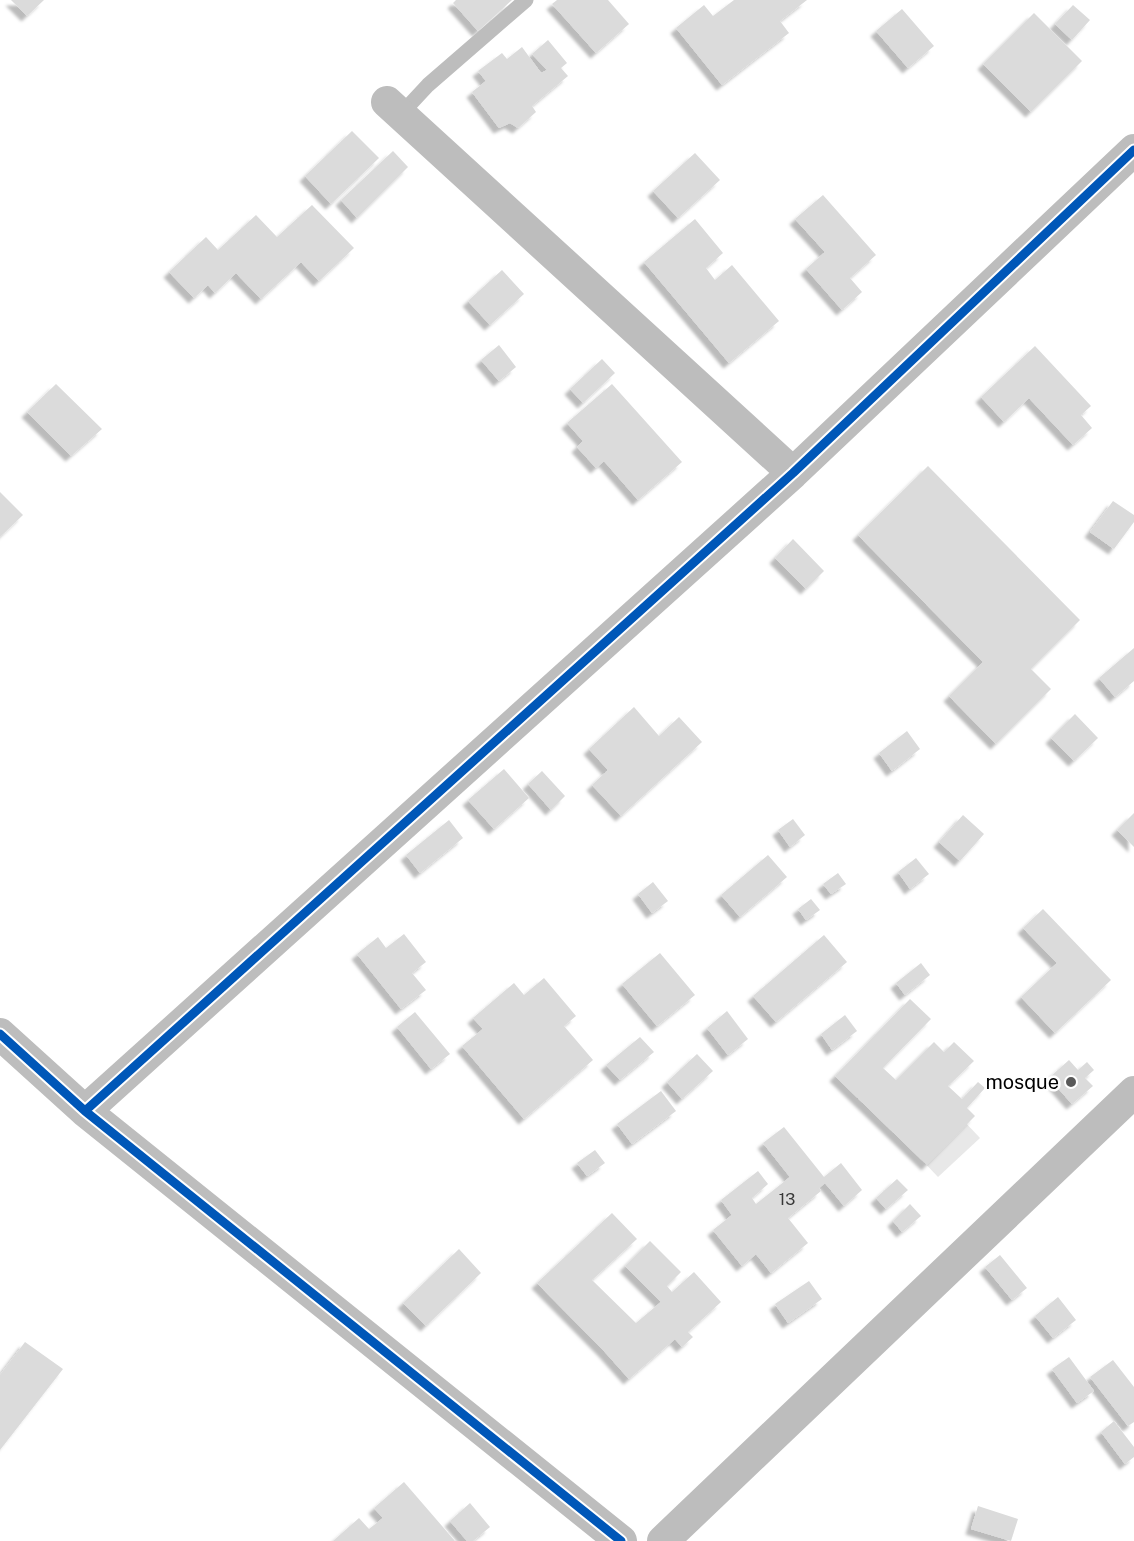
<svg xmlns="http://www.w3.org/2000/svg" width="1134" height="1541" viewBox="0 0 1134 1541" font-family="'Public Sans',sans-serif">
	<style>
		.green { fill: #e8e8e8 }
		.building { fill: #dbdbdb; filter: url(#shadow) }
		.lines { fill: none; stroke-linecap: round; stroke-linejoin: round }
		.service { stroke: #bdbdbd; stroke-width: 15 }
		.minor { stroke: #bdbdbd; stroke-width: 32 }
		.cycleway-casing { stroke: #fff; stroke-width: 13 }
		.cycleway { stroke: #0057b8; stroke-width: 9 }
		.poi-dot { fill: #595959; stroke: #fff; stroke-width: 2 }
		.labels { text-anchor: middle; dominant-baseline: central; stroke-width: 5; stroke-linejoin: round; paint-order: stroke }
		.number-label { font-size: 16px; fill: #373737 }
		.poi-label { font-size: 20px; fill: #000; stroke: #fff; text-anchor: end }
	</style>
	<defs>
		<filter id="shadow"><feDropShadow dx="-5.5" dy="5.5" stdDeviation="1.5" flood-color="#0004"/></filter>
	</defs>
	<rect width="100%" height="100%" fill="#fff"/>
	<!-- green -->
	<path class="green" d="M 962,1119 L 980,1138 L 938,1177 L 921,1159 Z"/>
	<!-- building -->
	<path class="building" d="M 11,0 L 44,0 L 27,16 Z
		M 456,0 L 512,0 L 478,31 L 453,3 Z
		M 557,0 L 608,0 L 629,24 L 596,53 L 552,4 Z
		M 734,0 L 807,0 L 780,21 L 789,33 L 722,85 L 676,28 L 704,5 L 713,16 Z
		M 1073,5 L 1090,20 L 1072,40 L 1055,24 Z
		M 902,9 L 934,46 L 908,68 L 876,31 Z
		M 1034,13 L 1082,61 L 1031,112 L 983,64 Z
		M 548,40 L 567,63 L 561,68 L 568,76 L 532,106 L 536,112 L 518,128 L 510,123 L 499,128 L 472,92 L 486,81 L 478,71 L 502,53 L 507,59 L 522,47 L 541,73 L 547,70 L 532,54 Z
		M 352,131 L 379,158 L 331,204 L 305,176 Z
		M 393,151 L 408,167 L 357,218 L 341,200 Z
		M 695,153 L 720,180 L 678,218 L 653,191 Z
		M 823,195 L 876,255 L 850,278 L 862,292 L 842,310 L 806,269 L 825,252 L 795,219 Z
		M 312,205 L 354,248 L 319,281 L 301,262 L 261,299 L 236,273 L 215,293 L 208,285 L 194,298 L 169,272 L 206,237 L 218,250 L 256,215 L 277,237 Z
		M 695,219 L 723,253 L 706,268 L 715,280 L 732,265 L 779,321 L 729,363 L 644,262 Z
		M 502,270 L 524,294 L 490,325 L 468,301 Z
		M 499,345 L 516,367 L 499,381 L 481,360 Z
		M 1035,346 L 1091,406 L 1081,415 L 1092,428 L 1073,445 L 1029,398 L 1004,422 L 981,397 Z
		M 602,359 L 615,373 L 583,403 L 570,389 Z
		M 56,384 L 102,429 L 71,456 L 27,412 Z
		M 612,384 L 682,462 L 638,500 L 604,461 L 596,468 L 577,447 L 583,441 L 567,423 Z
		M 928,466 L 1080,620 L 1031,669 L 1051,689 L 996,744 L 949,696 L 983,662 L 858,535 Z
		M 0,492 L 23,515 L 0,537 Z
		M 1113,501 L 1134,515 L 1134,522 L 1114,549 L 1090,532 Z
		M 793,539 L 824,571 L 806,589 L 775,558 Z
		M 1134,648 L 1134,681 L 1115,697 L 1099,678 Z
		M 634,707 L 659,736 L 679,717 L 702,742 L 621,816 L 592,785 L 608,770 L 589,749 Z
		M 1075,714 L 1098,738 L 1074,761 L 1051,738 Z
		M 907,731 L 920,749 L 892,771 L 879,753 Z
		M 504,769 L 529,798 L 494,829 L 468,800 Z
		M 542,771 L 565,796 L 551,810 L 528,784 Z
		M 1134,813 L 1134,847 L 1117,830 Z
		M 963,815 L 984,834 L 960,861 L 939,842 Z
		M 793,819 L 805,835 L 790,847 L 778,830 Z
		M 449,820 L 463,838 L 420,873 L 406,855 Z
		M 768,855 L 787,877 L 740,917 L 721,895 Z
		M 916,858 L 929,874 L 910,889 L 898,872 Z
		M 838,873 L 846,884 L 831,894 L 823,884 Z
		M 653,882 L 668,901 L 652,913 L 638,894 Z
		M 811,899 L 820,910 L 806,920 L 798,909 Z
		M 1043,909 L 1111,980 L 1055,1033 L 1021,997 L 1057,963 L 1023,928 Z
		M 404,934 L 426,962 L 412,973 L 426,990 L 401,1009 L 357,954 L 378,937 L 386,948 Z
		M 824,935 L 847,962 L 776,1022 L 753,996 Z
		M 660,953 L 695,995 L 657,1026 L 622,984 Z
		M 921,963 L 930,975 L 905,995 L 896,983 Z
		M 544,978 L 576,1016 L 564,1026 L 593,1060 L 524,1119 L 462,1046 L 483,1029 L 473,1018 L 514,983 L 524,995 Z
		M 910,999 L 931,1019 L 883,1068 L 896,1080 L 934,1042 L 944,1052 L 954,1042 L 974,1061 L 948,1086 L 962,1099 L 978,1082 L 985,1088 L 967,1108 L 975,1116 L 927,1165 L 835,1076 Z
		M 727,1011 L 748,1039 L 728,1055 L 707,1028 Z
		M 415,1012 L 450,1054 L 431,1069 L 397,1027 Z
		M 845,1015 L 857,1031 L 832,1050 L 821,1034 Z
		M 640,1037 L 654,1052 L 620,1080 L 606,1065 Z
		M 697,1054 L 713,1071 L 682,1099 L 667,1082 Z
		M 1069,1060 L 1078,1070 L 1087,1062 L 1094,1070 L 1085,1078 L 1093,1086 L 1072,1104 L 1049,1078 Z
		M 661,1091 L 676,1111 L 632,1144 L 617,1124 Z
		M 784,1127 L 824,1177 L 841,1163 L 862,1190 L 844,1206 L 825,1183 L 819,1188 L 821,1191 L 788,1218 L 808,1243 L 771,1273 L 756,1254 L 742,1266 L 713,1230 L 732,1215 L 721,1200 L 758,1171 L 768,1184 L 752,1198 L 756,1204 L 790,1177 L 763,1143 Z
		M 595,1150 L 605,1163 L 587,1176 L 577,1163 Z
		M 897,1179 L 908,1190 L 886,1209 L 876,1198 Z
		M 910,1204 L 921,1216 L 902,1232 L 893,1221 Z
		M 612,1213 L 637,1239 L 592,1280 L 636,1323 L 661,1302 L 625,1266 L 650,1241 L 681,1272 L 667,1286 L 672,1292 L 694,1272 L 721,1302 L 688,1332 L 693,1337 L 682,1347 L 675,1339 L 629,1379 L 604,1351 L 537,1283 Z
		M 459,1249 L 481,1273 L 426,1326 L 403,1303 Z
		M 1000,1255 L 1027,1288 L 1012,1300 L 985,1267 Z
		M 809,1281 L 822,1299 L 788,1323 L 775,1304 Z
		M 1058,1297 L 1076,1320 L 1053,1338 L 1035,1316 Z
		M 25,1342 L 63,1369 L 0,1450 L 0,1375 Z
		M 1069,1357 L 1094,1391 L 1077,1403 L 1052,1369 Z
		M 1113,1360 L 1134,1387 L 1134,1422 L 1128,1426 L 1090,1377 Z
		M 1114,1421 L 1134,1447 L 1134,1457 L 1125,1464 L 1101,1432 Z
		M 404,1482 L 455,1541 L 333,1541 L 359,1518 L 369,1529 L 383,1518 L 374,1508 Z
		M 470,1503 L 490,1527 L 473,1541 L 467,1541 L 450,1521 Z
		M 978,1506 L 1018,1519 L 1011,1541 L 971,1529 Z"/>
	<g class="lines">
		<!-- service -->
		<path class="service" d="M 401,114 L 428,85 L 526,0"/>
		<!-- minor -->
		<path class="minor" d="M 387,102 L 793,473
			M 0,1034 L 85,1111 L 621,1541
			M 85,1111 L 793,473 L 1134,150
			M 663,1541 L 1134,1092"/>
		<defs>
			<path id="cycleway" d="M 0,1034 L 85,1111 L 621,1541
				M 85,1111 L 793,473 L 1134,150"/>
		</defs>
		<!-- cycleway casing -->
		<use href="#cycleway" class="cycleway-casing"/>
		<!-- cycleway -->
		<use href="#cycleway" class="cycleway"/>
	</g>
	<!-- markers -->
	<circle class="poi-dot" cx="1071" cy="1082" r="6"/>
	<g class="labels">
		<!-- number labels -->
		<g class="number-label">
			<text x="787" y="1199">13</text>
		</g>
		<!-- poi labels -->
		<g class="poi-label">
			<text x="1059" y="1082">mosque</text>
		</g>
	</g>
</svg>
